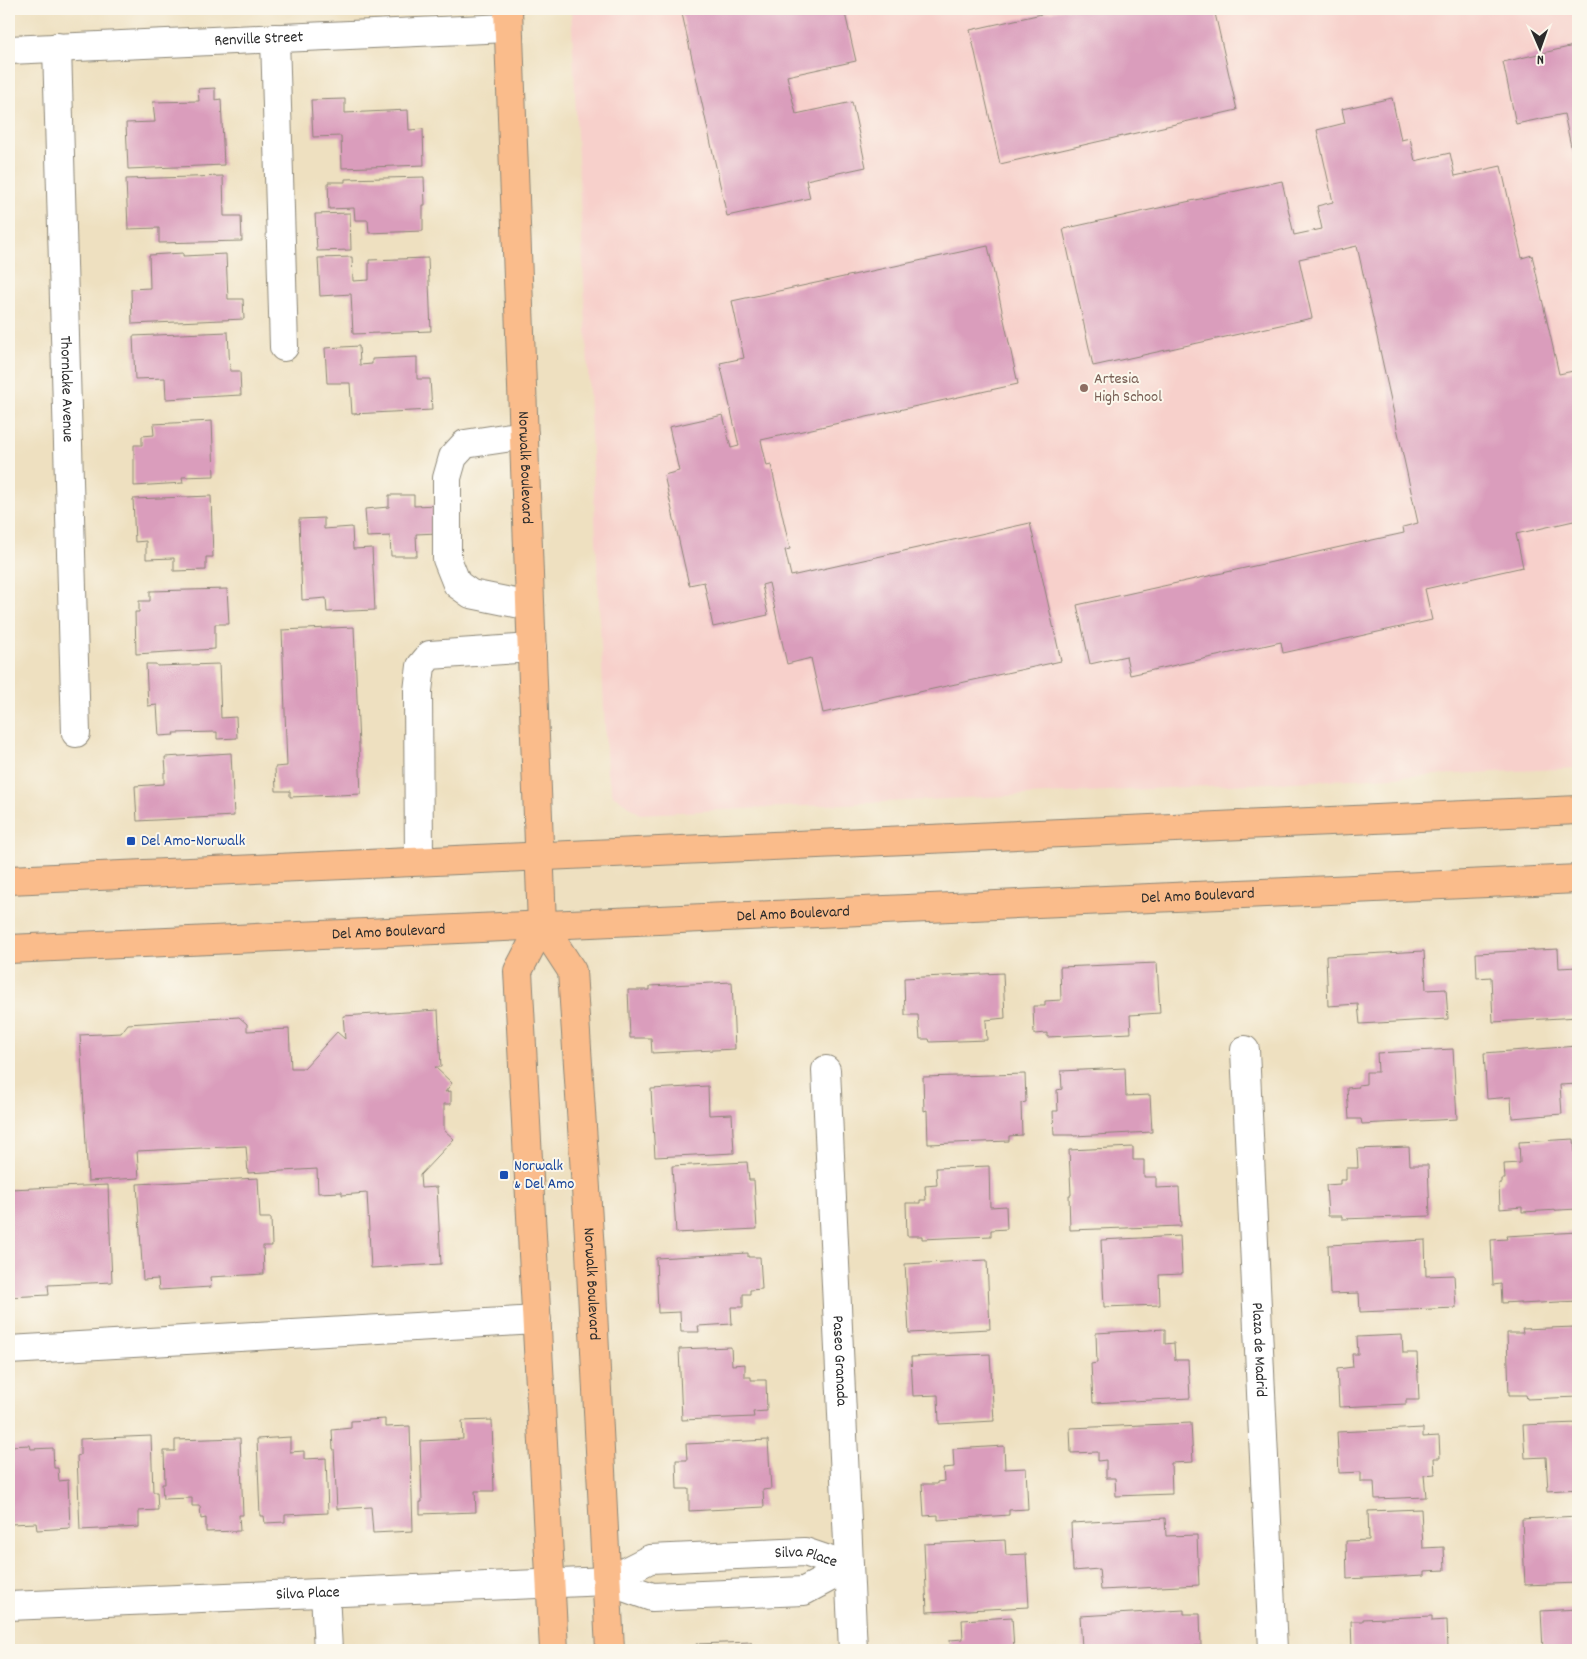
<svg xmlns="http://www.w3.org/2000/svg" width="1587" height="1659" viewBox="0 0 1587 1659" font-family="Dekko,sans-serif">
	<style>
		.built { fill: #f7d0cb }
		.building { fill: #da9dbc }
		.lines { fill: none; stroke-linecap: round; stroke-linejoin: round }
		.minor-casing { stroke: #8c8676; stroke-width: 30 }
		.major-casing { stroke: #8c8676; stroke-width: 30 }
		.minor { stroke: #fff; stroke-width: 28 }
		.major { stroke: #fabc8b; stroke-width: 28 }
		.education-dot { fill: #8d6e63; stroke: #fbf7ec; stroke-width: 2 }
		.transit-dot { fill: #1a4fb4; stroke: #fbf7ec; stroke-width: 2 }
		.labels { text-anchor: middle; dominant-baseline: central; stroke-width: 4; stroke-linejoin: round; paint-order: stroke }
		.street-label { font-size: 16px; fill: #2b2b2b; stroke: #fbf7ec }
		.education-label { font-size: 16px; fill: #785e54; stroke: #fbf7ec; text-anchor: start }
		.transit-label { font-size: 16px; fill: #164399; stroke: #fbf7ec; text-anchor: start }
	</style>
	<rect width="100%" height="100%" fill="#fbf7ec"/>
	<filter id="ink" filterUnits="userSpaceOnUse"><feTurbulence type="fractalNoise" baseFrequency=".02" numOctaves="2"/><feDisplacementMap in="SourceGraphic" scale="10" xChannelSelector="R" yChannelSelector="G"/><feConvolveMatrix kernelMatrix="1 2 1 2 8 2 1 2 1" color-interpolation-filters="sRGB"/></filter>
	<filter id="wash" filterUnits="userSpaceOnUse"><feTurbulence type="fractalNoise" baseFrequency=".0096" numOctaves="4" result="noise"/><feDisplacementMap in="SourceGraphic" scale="20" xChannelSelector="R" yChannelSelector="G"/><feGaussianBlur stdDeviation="1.12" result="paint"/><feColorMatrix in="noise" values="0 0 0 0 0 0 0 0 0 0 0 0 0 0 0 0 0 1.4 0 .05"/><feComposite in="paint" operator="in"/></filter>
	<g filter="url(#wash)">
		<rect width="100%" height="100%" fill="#eee0c0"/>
		<!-- built -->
		<path class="built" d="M 571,9 L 1578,9 L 1578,768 L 640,814 L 613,795 L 607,774 Z"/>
		<g id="blocks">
			<!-- building -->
			<path class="building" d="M 681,9 L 844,9 L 856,61 L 787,76 L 796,114 L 852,102 L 866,167 L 806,180 L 810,198 L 727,216 Z
				M 1064,9 L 1214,9 L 1237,110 L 1000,164 L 970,30 Z
				M 1578,45 L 1578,174 L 1577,174 L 1564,114 L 1516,124 L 1503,62 Z
				M 215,88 L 215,100 L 221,99 L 224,165 L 128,169 L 126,123 L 155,122 L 153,102 L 199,101 L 198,89 Z
				M 1392,98 L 1401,140 L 1410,138 L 1415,161 L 1450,153 L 1455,176 L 1501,166 L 1522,258 L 1532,255 L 1559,374 L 1578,370 L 1578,520 L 1516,534 L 1523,567 L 1425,589 L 1432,620 L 1283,653 L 1281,642 L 1130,675 L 1126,656 L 1090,664 L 1077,605 L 1404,533 L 1403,527 L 1418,523 L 1357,246 L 1299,259 L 1312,318 L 1093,366 L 1063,229 L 1282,181 L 1294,235 L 1322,229 L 1317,206 L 1333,202 L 1317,130 L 1345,123 L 1342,109 Z
				M 345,99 L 345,113 L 408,110 L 409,130 L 423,129 L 424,165 L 342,168 L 341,136 L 313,137 L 311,100 Z
				M 223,176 L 224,216 L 241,216 L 242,241 L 159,243 L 159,228 L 128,229 L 126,179 Z
				M 424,177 L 425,205 L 423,205 L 423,231 L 369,233 L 368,220 L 355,220 L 354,208 L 329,209 L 328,182 L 345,182 L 345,179 Z
				M 350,213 L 351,250 L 317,251 L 315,214 Z
				M 988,246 L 1018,384 L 761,440 L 767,466 L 771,465 L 790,549 L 785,550 L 791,576 L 1030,523 L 1061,661 L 823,713 L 811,658 L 787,664 L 769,583 L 762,585 L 768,615 L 713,627 L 704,582 L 689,585 L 664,475 L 679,471 L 669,427 L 723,415 L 731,448 L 739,446 L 720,363 L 744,358 L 732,301 Z
				M 183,253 L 183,256 L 226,254 L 228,299 L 243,299 L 244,319 L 132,324 L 131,289 L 150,288 L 149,255 Z
				M 352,257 L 353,281 L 369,280 L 369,260 L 428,258 L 431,331 L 353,334 L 351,294 L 320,296 L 318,258 Z
				M 228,332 L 230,371 L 240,371 L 241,395 L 166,399 L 165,378 L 135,379 L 133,336 Z
				M 359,346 L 360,365 L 372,364 L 372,359 L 417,357 L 417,379 L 430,379 L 432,410 L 352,414 L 350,383 L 327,383 L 325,348 Z
				M 212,421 L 214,476 L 182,477 L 183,483 L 134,486 L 134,445 L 142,445 L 142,436 L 154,435 L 153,424 Z
				M 389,495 L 414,495 L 414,506 L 437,505 L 438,533 L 416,534 L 417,556 L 391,556 L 390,536 L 367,537 L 365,509 L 389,507 Z
				M 211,496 L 213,557 L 206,557 L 206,570 L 174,571 L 174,558 L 146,559 L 146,541 L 135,542 L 133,499 Z
				M 324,518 L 324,529 L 352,527 L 353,549 L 372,548 L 375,610 L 327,612 L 326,598 L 302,600 L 299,519 Z
				M 227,589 L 229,624 L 215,624 L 215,649 L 136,654 L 135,612 L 139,612 L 139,601 L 150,601 L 150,591 Z
				M 354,627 L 361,794 L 290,797 L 290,791 L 276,791 L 275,767 L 287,766 L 282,630 Z
				M 146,664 L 156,664 L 157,666 L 219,664 L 221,718 L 236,717 L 237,738 L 217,739 L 217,732 L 173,733 L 174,735 L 159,736 L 157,705 L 148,706 Z
				M 231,753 L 234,816 L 137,821 L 135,786 L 164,784 L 164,772 L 166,772 L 165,757 Z
				M 1558,949 L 1559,968 L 1578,967 L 1578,1017 L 1493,1022 L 1491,977 L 1477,978 L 1476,953 Z
				M 1424,951 L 1426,990 L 1446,989 L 1448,1019 L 1360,1024 L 1358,1004 L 1328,1006 L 1326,956 Z
				M 1157,963 L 1160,1013 L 1130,1015 L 1131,1033 L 1047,1037 L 1047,1033 L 1034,1034 L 1033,1006 L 1045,1006 L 1045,1001 L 1061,1000 L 1060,967 Z
				M 1003,973 L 1005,1018 L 986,1020 L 987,1040 L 930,1042 L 929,1039 L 920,1039 L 918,1015 L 905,1015 L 904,978 Z
				M 732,982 L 735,1049 L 652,1053 L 651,1038 L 630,1038 L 628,990 L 650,990 L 650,986 Z
				M 438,1010 L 441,1067 L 435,1067 L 452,1083 L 445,1092 L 451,1091 L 451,1104 L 444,1104 L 444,1130 L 454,1139 L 420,1175 L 421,1188 L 437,1187 L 441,1264 L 371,1268 L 367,1193 L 342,1195 L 342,1192 L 318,1193 L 317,1169 L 248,1173 L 246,1146 L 137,1151 L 139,1178 L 88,1181 L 80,1035 L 121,1033 L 128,1024 L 239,1017 L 247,1024 L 247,1031 L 289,1029 L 291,1068 L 304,1068 L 337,1032 L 345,1039 L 343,1016 Z
				M 1578,1046 L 1578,1084 L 1560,1085 L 1562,1114 L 1512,1118 L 1511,1097 L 1487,1099 L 1484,1053 Z
				M 1453,1049 L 1457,1119 L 1362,1124 L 1361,1119 L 1349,1119 L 1347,1088 L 1359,1087 L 1358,1085 L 1366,1084 L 1366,1072 L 1378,1072 L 1377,1053 Z
				M 1125,1068 L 1126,1096 L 1150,1095 L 1152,1132 L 1074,1136 L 1074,1135 L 1054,1135 L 1053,1111 L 1058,1111 L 1057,1090 L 1062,1089 L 1061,1071 Z
				M 1025,1074 L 1026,1102 L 1021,1103 L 1022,1135 L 1009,1136 L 1009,1141 L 928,1144 L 927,1110 L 924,1111 L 923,1077 Z
				M 708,1086 L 709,1115 L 732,1114 L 734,1153 L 655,1157 L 651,1089 Z
				M 1574,1139 L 1576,1168 L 1578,1168 L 1578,1209 L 1522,1212 L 1522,1207 L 1500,1209 L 1499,1183 L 1502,1183 L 1502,1179 L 1505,1179 L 1504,1164 L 1520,1163 L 1519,1142 Z
				M 1133,1147 L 1133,1160 L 1144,1160 L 1144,1177 L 1156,1177 L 1156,1188 L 1179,1187 L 1181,1226 L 1070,1230 L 1069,1195 L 1071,1195 L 1069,1150 Z
				M 1409,1147 L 1410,1165 L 1428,1165 L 1430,1216 L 1342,1219 L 1342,1216 L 1328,1216 L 1326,1185 L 1340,1184 L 1340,1180 L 1346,1180 L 1346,1168 L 1358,1168 L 1357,1149 Z
				M 747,1162 L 749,1180 L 754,1180 L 757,1229 L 676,1233 L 672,1166 Z
				M 989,1166 L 990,1207 L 1006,1206 L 1007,1229 L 991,1230 L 991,1236 L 922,1239 L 922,1236 L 907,1236 L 906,1203 L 920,1203 L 920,1200 L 926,1200 L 925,1186 L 937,1185 L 936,1168 Z
				M 258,1178 L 260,1218 L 271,1218 L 272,1246 L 263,1246 L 264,1274 L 210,1277 L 211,1287 L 159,1290 L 158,1279 L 143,1280 L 137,1184 Z
				M 108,1185 L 112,1282 L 48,1285 L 49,1295 L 9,1297 L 9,1189 Z
				M 1578,1232 L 1578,1301 L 1520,1304 L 1520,1302 L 1502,1303 L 1501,1284 L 1493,1285 L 1491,1240 L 1507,1239 L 1506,1236 Z
				M 1180,1236 L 1182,1274 L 1159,1275 L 1160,1305 L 1104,1307 L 1101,1240 Z
				M 1425,1240 L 1426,1276 L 1454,1275 L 1456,1308 L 1360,1312 L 1359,1293 L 1330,1294 L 1328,1245 Z
				M 748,1253 L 748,1257 L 760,1257 L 762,1289 L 750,1290 L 750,1294 L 743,1294 L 743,1307 L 731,1307 L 732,1324 L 698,1326 L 699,1332 L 681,1332 L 680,1312 L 658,1313 L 656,1258 Z
				M 987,1260 L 990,1329 L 909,1333 L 905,1264 Z
				M 1575,1327 L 1576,1344 L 1578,1344 L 1578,1397 L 1527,1399 L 1526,1395 L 1509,1395 L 1507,1333 L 1523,1333 L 1522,1329 Z
				M 1165,1329 L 1165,1344 L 1174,1343 L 1175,1360 L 1188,1360 L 1190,1398 L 1093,1403 L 1091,1364 L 1097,1363 L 1096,1333 Z
				M 1402,1335 L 1403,1353 L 1417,1353 L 1419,1400 L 1406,1400 L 1406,1404 L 1339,1407 L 1337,1369 L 1353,1367 L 1352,1354 L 1358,1354 L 1357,1337 Z
				M 731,1347 L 732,1365 L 745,1364 L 745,1377 L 751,1377 L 751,1380 L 766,1380 L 767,1411 L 753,1412 L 754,1417 L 682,1420 L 679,1349 Z
				M 990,1354 L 994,1421 L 939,1424 L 938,1395 L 913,1396 L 911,1357 Z
				M 385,1419 L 385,1427 L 410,1426 L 413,1531 L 373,1533 L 371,1507 L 337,1509 L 334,1449 L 333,1449 L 332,1430 L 351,1428 L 351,1421 Z
				M 492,1420 L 494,1491 L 475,1491 L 476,1512 L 420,1514 L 420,1502 L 422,1502 L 420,1441 L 463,1439 L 462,1421 Z
				M 1191,1423 L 1193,1462 L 1171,1463 L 1172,1494 L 1116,1496 L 1115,1478 L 1106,1478 L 1106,1460 L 1098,1461 L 1098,1452 L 1071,1453 L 1070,1428 Z
				M 1578,1423 L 1578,1489 L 1548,1491 L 1546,1457 L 1525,1458 L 1523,1425 Z
				M 1423,1428 L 1423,1437 L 1439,1436 L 1440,1458 L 1434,1458 L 1435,1474 L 1424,1475 L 1426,1497 L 1375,1499 L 1374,1482 L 1361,1482 L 1361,1472 L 1339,1473 L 1337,1432 Z
				M 151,1436 L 153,1492 L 157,1492 L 158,1510 L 139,1511 L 139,1527 L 80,1530 L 77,1456 L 80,1455 L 80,1439 Z
				M 290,1437 L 290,1452 L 304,1451 L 304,1459 L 326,1458 L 328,1513 L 285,1515 L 285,1522 L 265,1523 L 264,1516 L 260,1516 L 257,1439 Z
				M 240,1438 L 243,1515 L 239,1515 L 240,1531 L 206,1532 L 206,1518 L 201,1519 L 200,1506 L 192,1506 L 192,1498 L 163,1499 L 162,1484 L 165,1484 L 164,1451 L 175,1451 L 175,1440 Z
				M 768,1440 L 771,1489 L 763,1490 L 764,1507 L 689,1511 L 689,1489 L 677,1489 L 676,1460 L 687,1460 L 686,1444 Z
				M 30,1445 L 31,1449 L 53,1448 L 54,1468 L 58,1468 L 59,1481 L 68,1480 L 70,1528 L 37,1530 L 36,1523 L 9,1524 L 9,1446 Z
				M 1004,1446 L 1005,1469 L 1026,1468 L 1028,1509 L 1009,1510 L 1009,1515 L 938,1520 L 938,1515 L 924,1516 L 922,1484 L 937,1484 L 937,1482 L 944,1481 L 943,1468 L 954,1467 L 953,1449 Z
				M 1421,1509 L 1423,1548 L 1444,1547 L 1445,1570 L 1424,1571 L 1424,1575 L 1347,1579 L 1346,1541 L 1369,1540 L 1368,1511 Z
				M 1578,1516 L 1578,1583 L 1525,1585 L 1522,1519 Z
				M 1165,1518 L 1166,1536 L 1197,1535 L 1199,1585 L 1101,1590 L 1099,1569 L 1073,1571 L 1071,1523 Z
				M 1005,1540 L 1006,1555 L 1026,1554 L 1029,1607 L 927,1612 L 924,1544 Z
				M 1578,1609 L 1578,1650 L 1543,1650 L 1541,1611 Z
				M 1184,1610 L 1184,1614 L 1200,1614 L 1201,1646 L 1186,1646 L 1186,1650 L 1085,1650 L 1085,1648 L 1082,1648 L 1080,1616 Z
				M 1432,1616 L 1432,1621 L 1447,1620 L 1448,1650 L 1352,1650 L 1351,1621 L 1363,1621 L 1363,1619 Z
				M 1012,1617 L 1014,1650 L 951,1650 L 950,1640 L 963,1639 L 962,1620 Z
				M 751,1642 L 752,1650 L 696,1650 L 696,1644 Z"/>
		</g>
	</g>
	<g filter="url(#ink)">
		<use href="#blocks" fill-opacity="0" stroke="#8c8676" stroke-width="1"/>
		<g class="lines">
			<defs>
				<g id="minor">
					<path d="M 275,38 L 284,347"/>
					<path id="s1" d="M 57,47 L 76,733"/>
					<path id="s2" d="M 9,50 L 508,28"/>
					<path d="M 524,435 L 465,444 L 453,457 L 447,478 L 447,559 L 457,584 L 471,594 L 530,606"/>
					<path d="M 419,861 L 418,691 L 421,666 L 430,655 L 532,648"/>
					<path id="s3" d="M 1245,1050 L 1273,1650"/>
					<path id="s4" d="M 826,1070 L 853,1650"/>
					<path d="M 9,1350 L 537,1320"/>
					<path id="s5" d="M 607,1581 L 650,1559 L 805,1552 L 849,1567"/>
					<path d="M 325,1593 L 328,1650"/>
					<path id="s6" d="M 9,1606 L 607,1581 L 652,1597 L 804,1591 L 849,1567"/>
				</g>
				<g id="major">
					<path id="s7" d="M 508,9 L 542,925 L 572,971 L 590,1251 L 610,1650"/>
					<path d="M 9,880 L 1578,810"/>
					<path d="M 542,925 L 518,971 L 554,1650"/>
					<path id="s8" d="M 9,949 L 1578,879"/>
				</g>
			</defs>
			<!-- minor casing -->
			<use href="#minor" class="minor-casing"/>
			<!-- major casing -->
			<use href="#major" class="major-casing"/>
			<!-- minor -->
			<use href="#minor" class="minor"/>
			<!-- major -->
			<use href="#major" class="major"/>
		</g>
	</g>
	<!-- markers -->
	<circle class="education-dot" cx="1084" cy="388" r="5"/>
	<g class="transit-dot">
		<rect x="126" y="836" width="10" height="10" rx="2.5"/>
		<rect x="499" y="1170" width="10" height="10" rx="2.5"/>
	</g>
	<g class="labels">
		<!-- street labels -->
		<g class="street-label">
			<text stroke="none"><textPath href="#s2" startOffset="250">Renville Street</textPath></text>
			<text stroke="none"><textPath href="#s1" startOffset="342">Thornlake Avenue</textPath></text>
			<text stroke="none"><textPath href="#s7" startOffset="459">Norwalk Boulevard</textPath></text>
			<text stroke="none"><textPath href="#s8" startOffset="1190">Del Amo Boulevard</textPath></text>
			<text stroke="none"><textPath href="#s8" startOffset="785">Del Amo Boulevard</textPath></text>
			<text stroke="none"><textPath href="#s8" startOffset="380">Del Amo Boulevard</textPath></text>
			<text stroke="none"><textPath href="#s7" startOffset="1285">Norwalk Boulevard</textPath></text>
			<text stroke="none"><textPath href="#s3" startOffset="300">Plaza de Madrid</textPath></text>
			<text stroke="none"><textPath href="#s4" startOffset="291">Paseo Granada</textPath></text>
			<text stroke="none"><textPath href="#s5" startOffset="205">Silva Place</textPath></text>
			<text stroke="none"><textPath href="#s6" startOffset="299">Silva Place</textPath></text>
		</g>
		<!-- education labels -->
		<g class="education-label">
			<text x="1094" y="379">Artesia<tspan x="1094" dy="18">High School</tspan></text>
		</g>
		<!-- transit labels -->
		<g class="transit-label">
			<text x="141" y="841">Del Amo-Norwalk</text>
			<text x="514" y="1166">Norwalk<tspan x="514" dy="18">&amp; Del Amo</tspan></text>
		</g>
	</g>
	<!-- margin -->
	<rect width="1587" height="1659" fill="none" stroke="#fbf7ec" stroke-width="30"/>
	<!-- north arrow -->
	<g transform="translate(1540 48) rotate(178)" stroke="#fbf7ec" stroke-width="4" paint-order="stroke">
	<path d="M0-4L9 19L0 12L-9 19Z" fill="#2b2b2b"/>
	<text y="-8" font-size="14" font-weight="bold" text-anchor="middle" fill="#2b2b2b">N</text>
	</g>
</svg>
